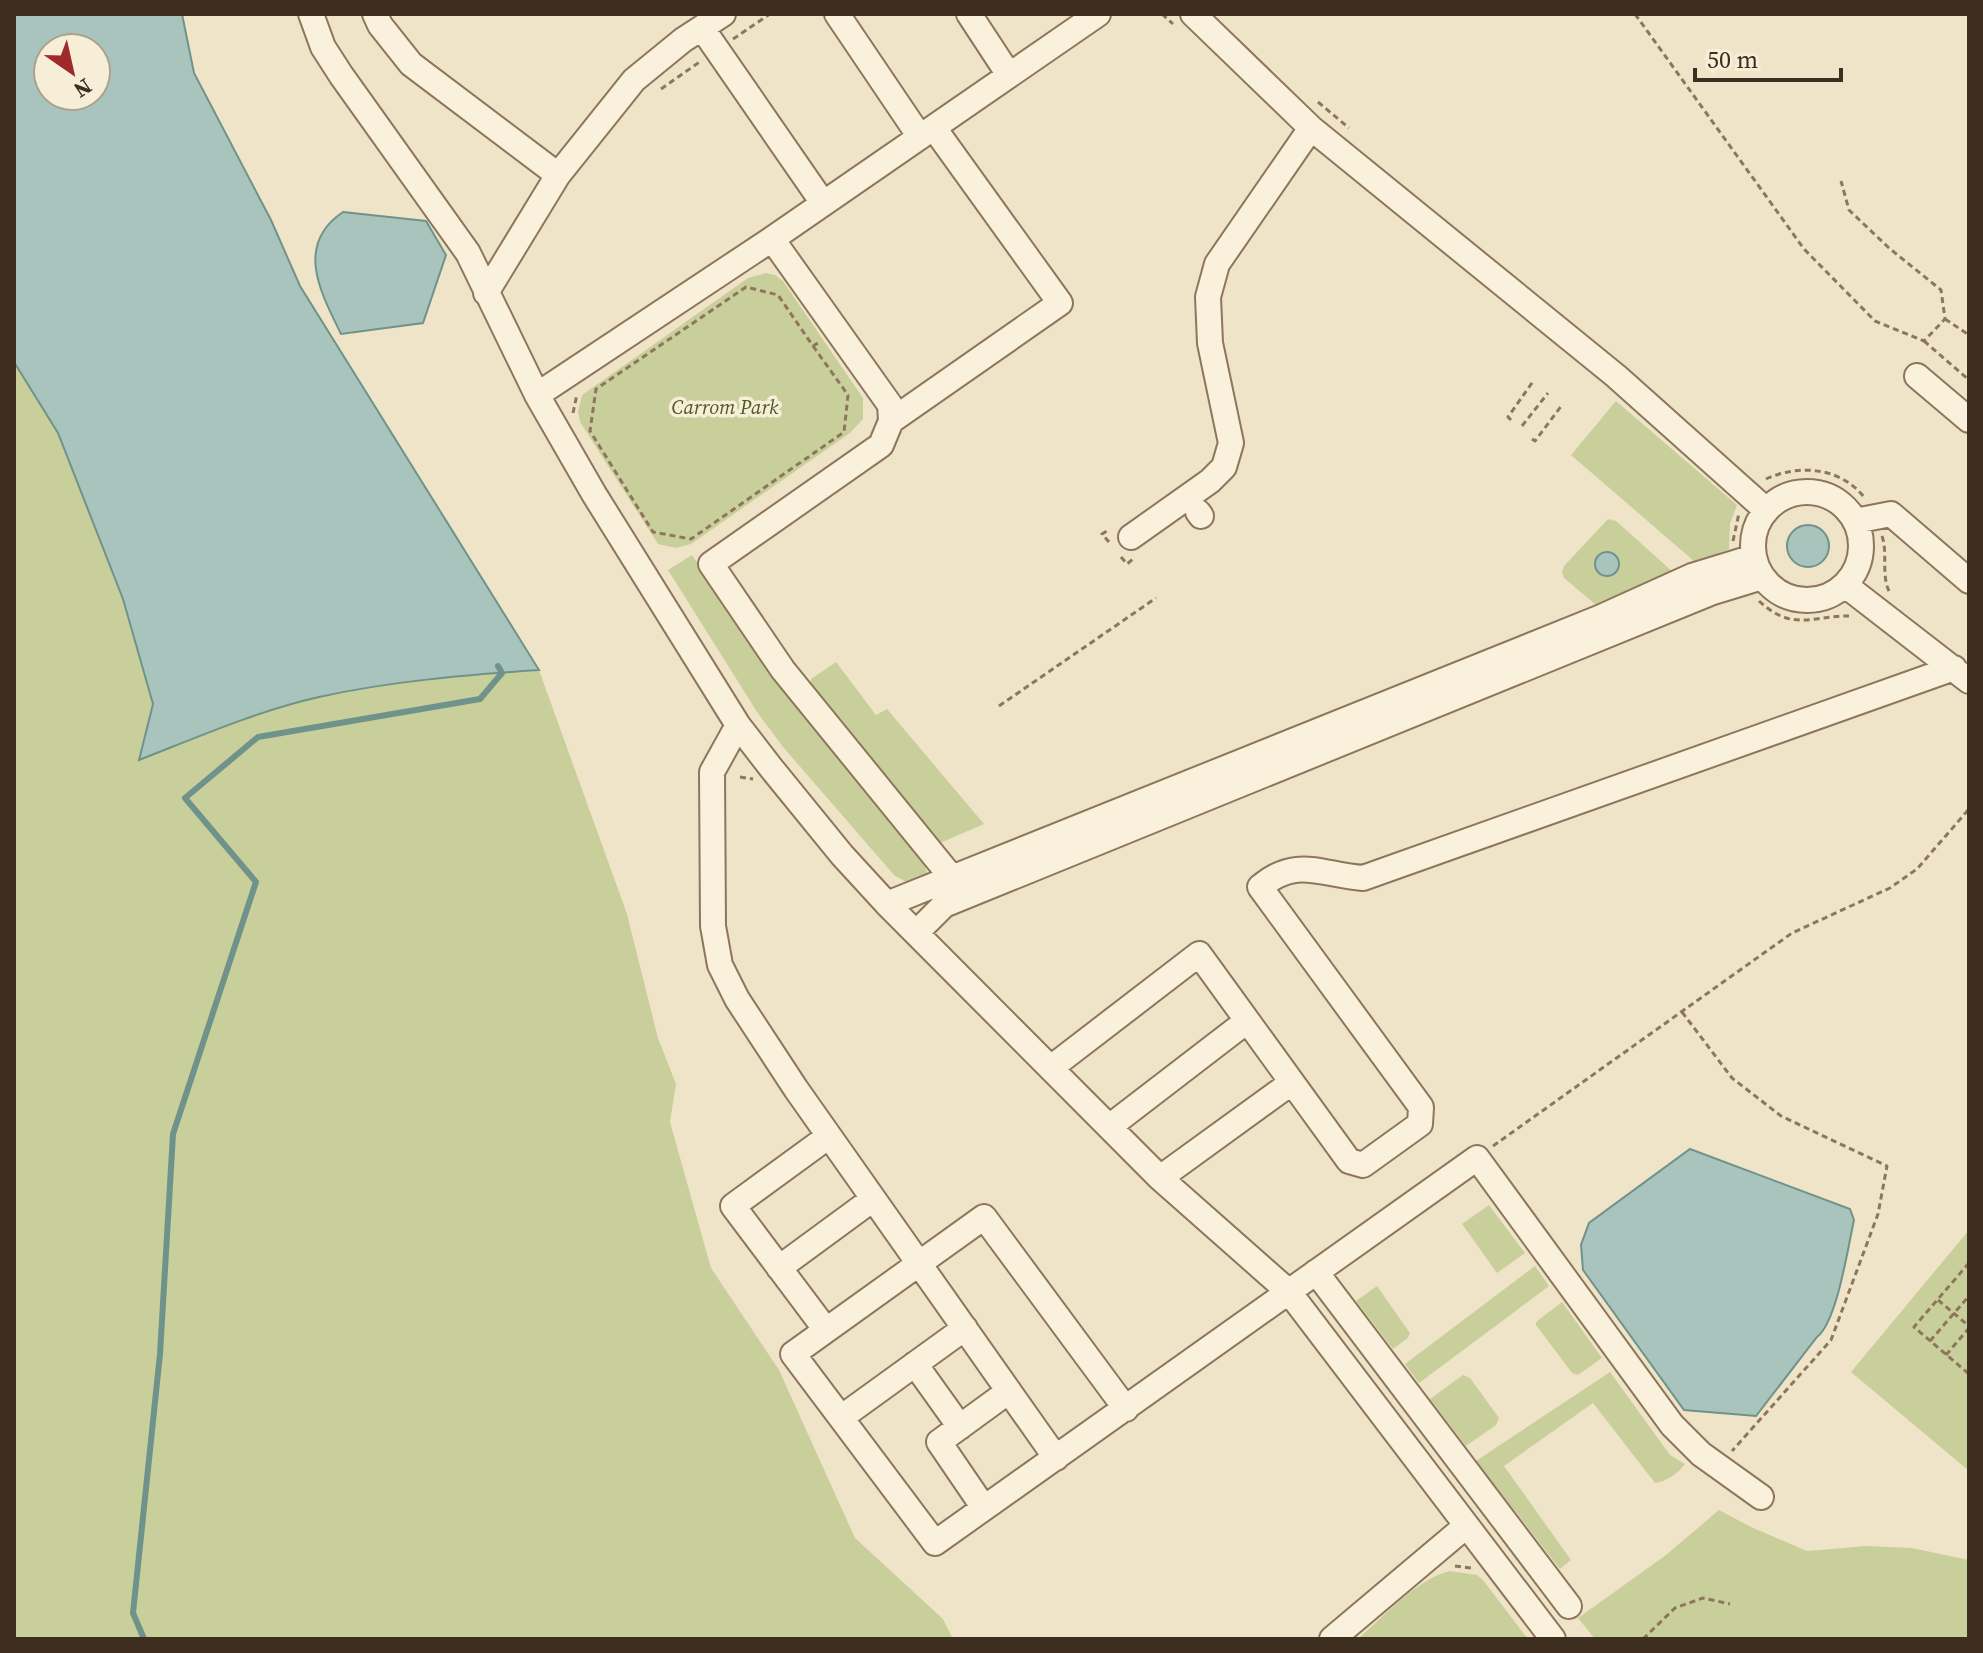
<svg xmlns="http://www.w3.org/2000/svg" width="1983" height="1653" viewBox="0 0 1983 1653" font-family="'Source Serif 4',serif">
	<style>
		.green { fill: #c9cf9b }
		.water { fill: #a9c4bc; stroke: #6f938a; stroke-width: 2; fill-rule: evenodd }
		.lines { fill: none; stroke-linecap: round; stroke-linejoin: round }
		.stream { stroke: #6f938a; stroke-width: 6 }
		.minor-casing { stroke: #8d765c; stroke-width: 28 }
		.path { stroke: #8d765c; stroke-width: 3; stroke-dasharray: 6 4; stroke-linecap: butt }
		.minor { stroke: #faf1dc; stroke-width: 24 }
		.labels { text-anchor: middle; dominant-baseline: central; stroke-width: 7; stroke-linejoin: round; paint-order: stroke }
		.park-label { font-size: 20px; font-style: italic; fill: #4d5a26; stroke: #f7eed8 }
	</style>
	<rect width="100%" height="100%" fill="#f0e4c8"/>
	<!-- green -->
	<path class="green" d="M 766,273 L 775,275 L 783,281 L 863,398 L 863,419 L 850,433 L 691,544 L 676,548 L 658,544 L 580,422 L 578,412 L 582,395 L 748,278 Z
		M 14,362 L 58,433 L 123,599 L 153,704 L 140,760 C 198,737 258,711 320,697 C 392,682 466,675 539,670 L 627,914 L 658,1038 L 676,1084 L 670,1122 L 711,1268 L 779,1370 L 855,1538 L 943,1619 L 953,1639 L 14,1639 Z
		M 1616,401 L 1737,505 L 1730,524 L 1729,549 L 1695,562 L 1571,455 Z
		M 1608,519 L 1616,521 L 1673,572 L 1595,604 L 1564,578 L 1562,572 L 1564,566 Z
		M 692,555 L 787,694 L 921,858 L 928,874 L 906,882 L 894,875 L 783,747 L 757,712 L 668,570 Z
		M 836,662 L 876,715 L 887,709 L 984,824 L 938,844 L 810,688 L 811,679 Z
		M 1489,1205 L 1525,1253 L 1497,1273 L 1462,1224 Z
		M 1969,1230 L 1969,1471 L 1851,1372 Z
		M 1535,1266 L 1549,1286 L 1419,1383 L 1405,1364 Z
		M 1377,1286 L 1410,1333 L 1408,1338 L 1393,1349 L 1356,1301 Z
		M 1562,1302 L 1602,1358 L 1578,1375 L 1572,1373 L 1536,1325 L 1536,1322 Z
		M 1610,1372 L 1670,1455 L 1685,1464 C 1679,1473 1665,1482 1655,1483 L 1593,1403 L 1504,1466 L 1571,1560 L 1560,1569 L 1476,1461 Z
		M 1463,1375 L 1470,1378 L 1499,1418 L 1496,1425 L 1466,1446 L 1430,1399 Z
		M 1719,1510 L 1751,1527 L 1807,1551 L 1866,1546 L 1912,1548 L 1969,1560 L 1969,1623 L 1967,1625 L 1969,1639 L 1595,1639 L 1578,1618 L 1666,1555 Z
		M 1450,1571 L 1477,1575 L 1483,1580 L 1528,1639 L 1358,1639 C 1383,1617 1418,1578 1450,1571 Z"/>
	<!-- water -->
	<path class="water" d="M 14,14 L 182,14 L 194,73 L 271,220 L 300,286 L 539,670 C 466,675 391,681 319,697 C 257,711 198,737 139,760 L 153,704 L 123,599 L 58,433 L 14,362 ZM 48,48 L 96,48 L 96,96 L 48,96 Z
		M 343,212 L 426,221 L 446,255 L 423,323 L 341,334 C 321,293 294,245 343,212 Z
		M1787 546a21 21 0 1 1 42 0a21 21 0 1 1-42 0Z
		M1595 564a12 12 0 1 1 24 0a12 12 0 1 1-24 0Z
		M 1690,1149 L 1850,1209 L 1854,1220 C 1848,1247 1837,1322 1817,1337 L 1756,1416 L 1684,1410 L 1583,1270 L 1581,1245 L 1589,1223 Z"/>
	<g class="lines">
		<!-- stream -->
		<path class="stream" d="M 144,1639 L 133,1613 L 160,1354 L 173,1134 L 256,882 L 185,798 L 258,737 L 480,699 L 502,673 L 498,666"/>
		<defs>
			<path id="minor" d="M 311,14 L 323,47 L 341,75 L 468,253 L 537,395 L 594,494 L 738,725 L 772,769 L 842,855 L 887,904 L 1160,1178 L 1289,1292 L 1553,1639
				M 375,14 L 380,25 L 411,64 L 558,175
				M 837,14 L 920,137
				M 969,14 L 1009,75
				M 1193,14 L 1311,128 L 1616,376 L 1766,510
				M 702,28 L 823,203
				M 772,239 L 890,405 L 891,421 L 881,445 L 711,564 L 783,670 L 953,879
				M 486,293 L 558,175 L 634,80 L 683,40 L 723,14
				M 1917,376 L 1969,420
				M 537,395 L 772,239 L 1098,14
				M 891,421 L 1060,303 L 934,128
				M1753 546a54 54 0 1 1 108 0a54 54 0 1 1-108 0Z
				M 1198,512 L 1201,516
				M 1855,521 L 1891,514 L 1969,581
				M 1131,537 L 1210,481 L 1224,467 L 1231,443 L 1210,343 L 1208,297 L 1217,264 L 1311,128
				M 1845,585 L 1969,681
				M 738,725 L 712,772 L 713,926 L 720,965 L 737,999 L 796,1089 L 1056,1458
				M 887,904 L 1599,618 L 1692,576 L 1754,557
				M 916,933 L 944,905 L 1713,592 L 1762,577
				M 1052,1067 L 1199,954 L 1349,1161 L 1363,1165 L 1420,1124 L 1421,1107 L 1260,887 C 1297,856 1321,875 1363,878 L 1954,668
				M 1109,1127 L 1247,1021
				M 1160,1178 L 1291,1083
				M 779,1268 L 873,1199
				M 1316,1272 L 1569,1606
				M 826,1330 L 733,1206 L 829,1136
				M 915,1364 L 960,1427
				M 1126,1409 L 984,1217 L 793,1354 L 935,1543 L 1477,1158 L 1672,1425 L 1701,1454 L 1761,1497
				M 842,1417 L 965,1328
				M 984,1508 L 939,1442 L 1009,1391
				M 1332,1639 L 1466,1526"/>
		</defs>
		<!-- minor casing -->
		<use href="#minor" class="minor-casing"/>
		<!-- path -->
		<path class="path" d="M 1162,14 L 1173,24
			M 1635,14 L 1804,249 L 1875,321 L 1924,341 L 1945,319 L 1941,290 L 1889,248 L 1849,210 L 1841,181
			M 733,39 L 770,14
			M 661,89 L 701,61
			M 1318,102 L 1349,128
			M 1945,319 L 1969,335
			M 1924,341 L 1969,380
			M 813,346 L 848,395 L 844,432 L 691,539 L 653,532 L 590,431 L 596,389 L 746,287 L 778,295 L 813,346 L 818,343
			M 573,413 L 577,394
			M 1511,420 L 1508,417 L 1534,380
			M 1522,426 L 1548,393
			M 1532,439 L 1535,441 L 1562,405
			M 1766,479 C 1799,464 1840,467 1864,497
			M 1882,536 C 1888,554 1881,574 1889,591
			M 1733,541 L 1739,513
			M 1109,542 L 1102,534 L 1110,529
			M 1121,557 L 1127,564 L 1133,559
			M 1759,601 C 1793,632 1811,616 1849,616
			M 999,706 L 1156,598
			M 740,777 L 753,779
			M 1682,1012 L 1732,1078 L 1781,1116 L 1887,1166 L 1878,1214 L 1831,1340 L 1732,1451
			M 1493,1146 L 1792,933 L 1890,888 L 1917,869 L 1969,809
			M 1969,1263 L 1914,1327 L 1969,1374
			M 1938,1300 L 1969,1326
			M 1930,1341 L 1969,1296
			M 1946,1355 L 1969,1328
			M 1455,1566 L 1471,1568
			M 1643,1639 L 1675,1608 L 1703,1598 L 1730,1604"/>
		<!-- minor -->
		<use href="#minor" class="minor"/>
	</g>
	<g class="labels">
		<!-- park labels -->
		<g class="park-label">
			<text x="725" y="407">Carrom Park</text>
		</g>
	</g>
	<!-- border -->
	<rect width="1983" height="1653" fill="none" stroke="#3d2e20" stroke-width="32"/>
	<!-- north arrow -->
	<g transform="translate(72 72) rotate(146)"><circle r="38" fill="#f7eed8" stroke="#ada18e" stroke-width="2"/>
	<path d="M0-6L14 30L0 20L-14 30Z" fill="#9e2a2b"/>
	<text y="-12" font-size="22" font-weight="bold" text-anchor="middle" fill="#3d2e20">N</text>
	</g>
	<!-- scale -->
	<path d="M1695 68v12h146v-12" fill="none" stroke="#3d2e20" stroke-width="4"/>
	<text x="1707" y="68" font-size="24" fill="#3d2e20" stroke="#f7eed8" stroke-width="6" paint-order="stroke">50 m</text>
</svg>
